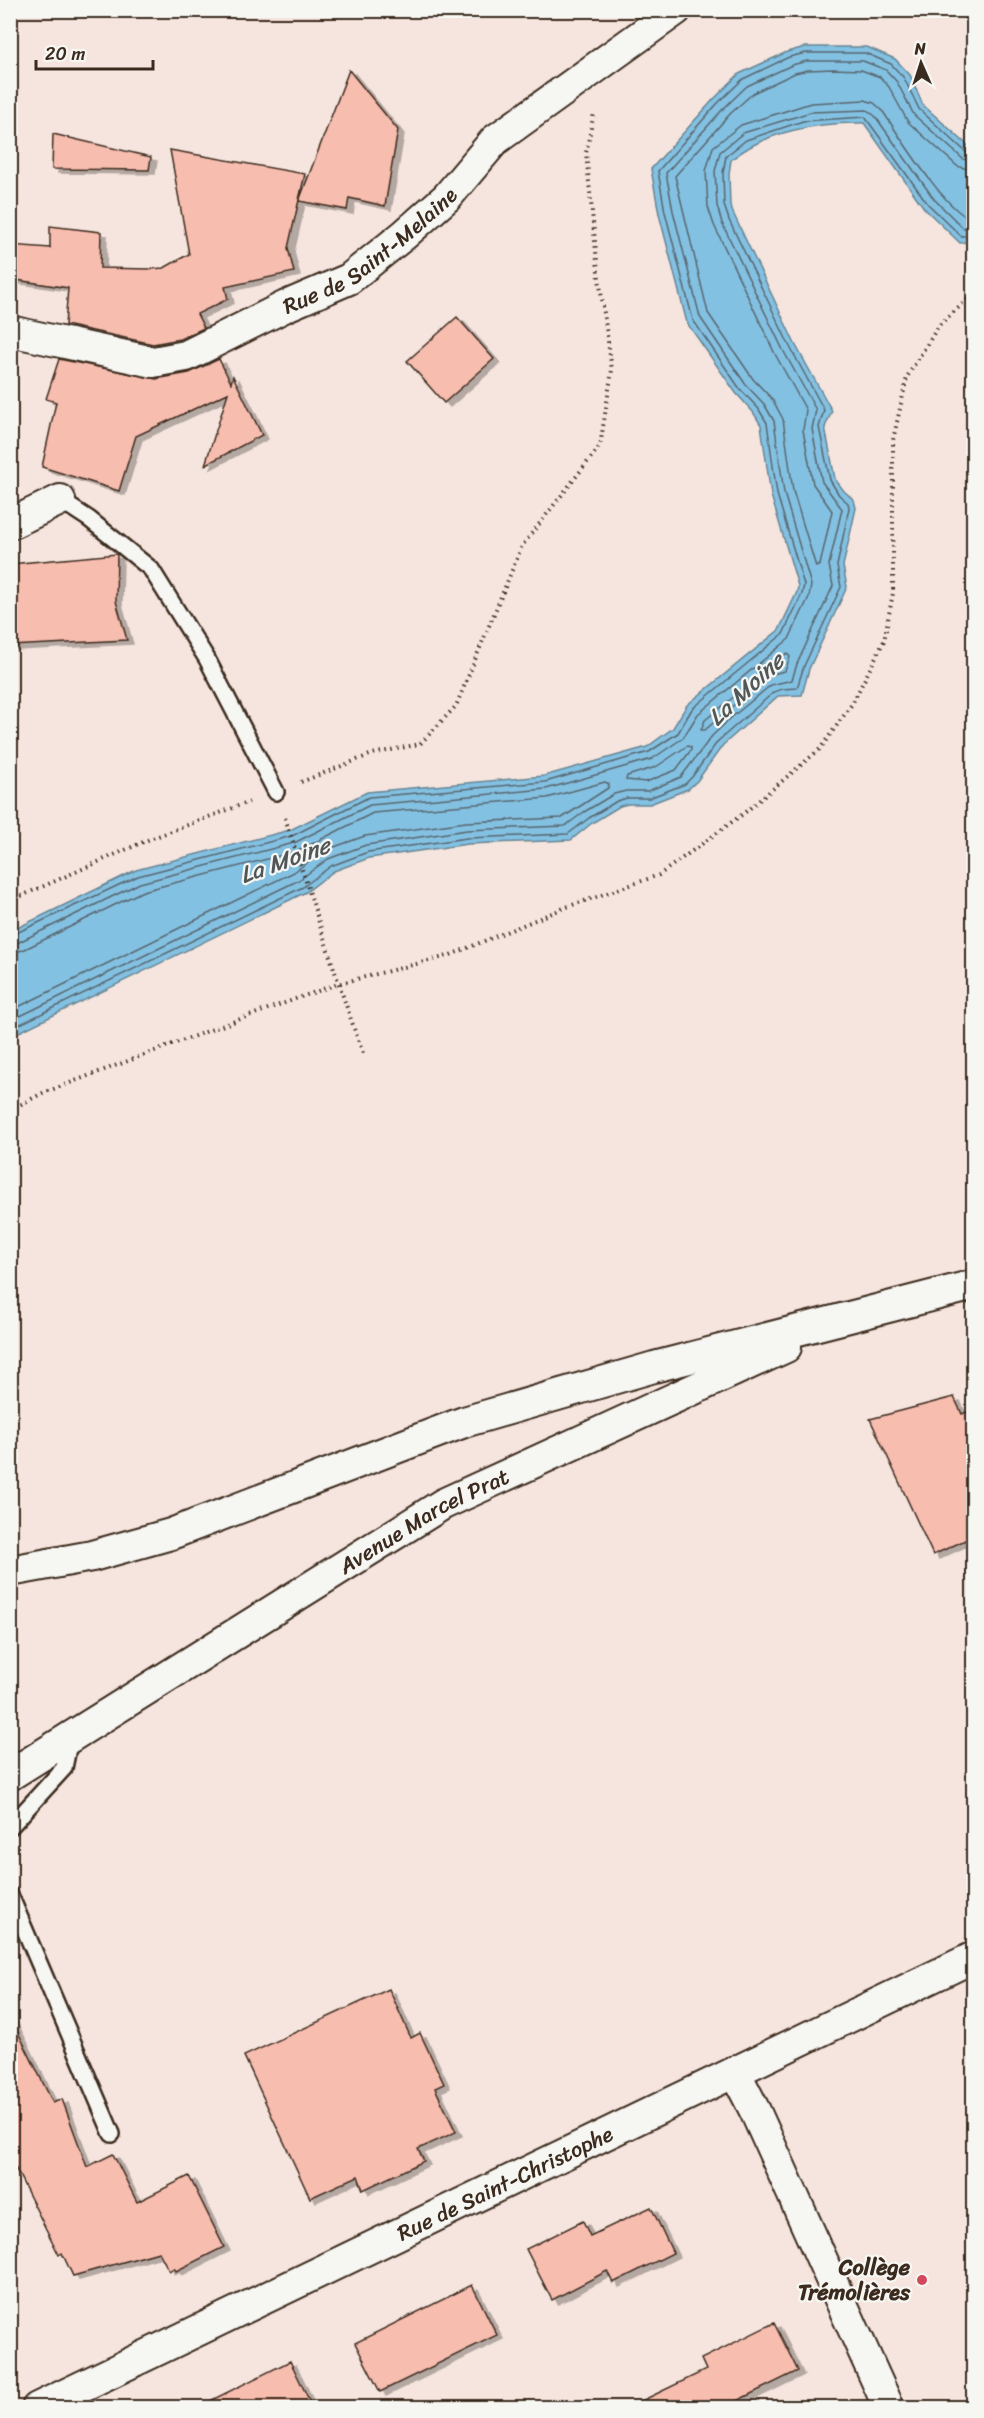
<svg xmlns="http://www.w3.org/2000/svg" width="984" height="2418" viewBox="0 0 984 2418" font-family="Sriracha,sans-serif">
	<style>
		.water { fill: #83c1e3; stroke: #668594; stroke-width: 1.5 }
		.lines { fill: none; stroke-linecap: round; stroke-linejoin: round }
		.shore { stroke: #58666d; stroke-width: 1.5 }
		.building { fill: #f7bdaf; stroke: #3b2a1e; stroke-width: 1.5; filter: url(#shadow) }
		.service-casing { stroke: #3b2a1e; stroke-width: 20 }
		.minor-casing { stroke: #3b2a1e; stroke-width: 34 }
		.path { stroke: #3b2a1e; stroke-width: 4; stroke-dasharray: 1.5 4.5; stroke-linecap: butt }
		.service { stroke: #f6f6f2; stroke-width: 15 }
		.minor { stroke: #f6f6f2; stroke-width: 30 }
		.poi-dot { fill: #d1495b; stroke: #f6f6f2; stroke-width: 2 }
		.labels { text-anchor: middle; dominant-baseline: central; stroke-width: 4.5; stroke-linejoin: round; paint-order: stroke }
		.street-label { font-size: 22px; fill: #3b2a1e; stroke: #f6f6f2 }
		.poi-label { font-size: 22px; font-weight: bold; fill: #3b2a1e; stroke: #f6f6f2; text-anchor: end }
		.water-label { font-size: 24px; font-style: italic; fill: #515759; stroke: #f6f6f2 }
	</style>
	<defs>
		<filter id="shadow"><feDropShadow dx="6" dy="4" stdDeviation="0" flood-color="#0004"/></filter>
	</defs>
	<rect width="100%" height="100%" fill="#f6e5de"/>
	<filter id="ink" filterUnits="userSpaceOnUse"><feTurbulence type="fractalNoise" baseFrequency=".0167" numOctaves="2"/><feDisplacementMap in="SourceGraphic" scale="12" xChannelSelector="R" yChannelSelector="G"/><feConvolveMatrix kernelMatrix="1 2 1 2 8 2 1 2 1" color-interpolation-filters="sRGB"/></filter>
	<g filter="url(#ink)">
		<!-- water -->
		<path class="water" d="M 805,47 L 867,47 L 895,59 L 910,75 L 923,105 L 973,150 L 974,241 L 960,243 L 924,208 L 864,123 C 819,122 765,131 731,160 L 729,174 L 730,205 L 735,217 L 795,344 L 832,411 L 825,427 L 835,479 L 844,491 L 854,500 L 856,508 L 843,566 L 847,587 L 809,669 L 802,695 L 778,696 L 723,745 L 697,781 L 688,789 L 650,804 L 628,804 L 620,806 L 592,823 L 571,840 L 468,844 L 369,858 L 334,871 L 306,892 L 11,1036 L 11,931 L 136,870 L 290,830 L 367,792 L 544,776 L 647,747 L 673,728 L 687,705 L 779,630 L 797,592 L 798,586 L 771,495 L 761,425 L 753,412 L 736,393 L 687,323 L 659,214 L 651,169 L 713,100 L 739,74 L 787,52 Z"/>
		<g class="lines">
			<!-- shore -->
			<path class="shore" d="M 974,171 L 957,166 L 908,122 L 889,87 L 880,77 L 861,70 L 833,69 L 808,70 L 795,73 L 753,93 L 730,114 L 675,176 L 708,313 L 753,379 L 772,399 L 783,419 L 793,491 L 816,567 L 820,565 L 832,511 L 813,484 L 803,430 L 806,410 L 775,354 L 714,225 L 708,207 L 706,171 L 713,147 L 741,125 L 811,103 L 865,100 L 874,103 L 882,110 C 896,131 951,220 974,219
				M 787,653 L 790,657 L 785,671 L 764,676 L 764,671 Z
				M 740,692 L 742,698 L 705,730 L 701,730 L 705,720 Z
				M 687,746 L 691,747 L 691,750 L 676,770 L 646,782 L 626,780 L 627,776 L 656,767 Z
				M 10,936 L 138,876 L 292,836 L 369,797 L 545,782 L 649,752 L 678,733 L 692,709 L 783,634 L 802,594 L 804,585 L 777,494 L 767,423 L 758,408 L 740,389 L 693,320 L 665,212 L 658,171 L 717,104 L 743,79 L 789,57 L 806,53 L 865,53 L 891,64 L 904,78 L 919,109 L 967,153 L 974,154
				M 10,944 L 19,942 L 140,883 L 294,843 L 370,805 L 546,789 L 652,759 L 683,738 L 698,714 L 789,639 L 809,597 L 811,585 L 784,493 L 774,421 L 764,404 L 746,385 L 700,317 L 673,211 L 666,173 L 723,109 L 747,86 L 792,65 L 807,61 L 863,61 L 886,70 L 897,82 L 914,115 L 963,159 L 974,162
				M 10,953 L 23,950 L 143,891 L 298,851 L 373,813 L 547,798 L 605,782 L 609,784 L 608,788 L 562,818 L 466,822 L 365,836 L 323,851 L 294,872 L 10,1011
				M 10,1021 L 299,880 L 328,859 L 366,845 L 467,830 L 565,826 L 584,812 L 614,794 L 626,791 L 648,791 L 681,777 L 712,736 L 732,717 L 771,685 L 792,680 L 797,664 L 833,586 L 829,565 L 842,509 L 822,482 L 812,429 L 816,410 L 783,350 L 722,223 L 717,206 L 715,171 L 720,152 L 743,133 L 811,112 L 867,110 L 875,116 L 934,199 L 963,228 L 974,228
				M 10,1029 L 303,887 L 331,866 L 368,852 L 467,838 L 568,834 L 589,818 L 617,801 L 627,798 L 649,798 L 685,784 L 692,777 L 718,741 L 774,692 L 782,689 L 797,688 L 804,666 L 841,587 L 837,566 L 849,508 L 848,503 L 839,495 L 830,480 L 819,427 L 824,410 L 790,347 L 729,220 L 724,205 L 723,173 L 726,156 L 746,140 L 803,121 L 865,117 L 928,204 L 961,236 L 974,236"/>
		</g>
		<!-- building -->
		<path class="building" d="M 349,70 L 398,130 L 385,206 L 349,198 L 347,210 L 299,201 Z
			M 53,134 L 151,157 L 149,170 L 52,169 Z
			M 170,150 L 305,174 L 288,248 L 294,272 L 225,287 L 228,299 L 197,314 L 204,328 L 180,339 L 153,344 L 65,325 L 68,288 L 10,279 L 10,245 L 50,248 L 50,226 L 101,232 L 100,268 L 149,269 L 164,268 L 189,254 Z
			M 457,317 L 494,359 L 444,403 L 407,361 Z
			M 59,359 L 156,379 L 189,373 L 219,359 L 231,383 L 233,376 L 262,435 L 205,465 L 228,393 L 136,436 L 119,491 L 42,467 L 56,402 L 46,399 Z
			M 117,554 L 116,601 L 127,640 L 10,646 L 10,564 Z
			M 954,1397 L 962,1414 L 974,1409 L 974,1536 L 933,1555 L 870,1419 Z
			M 389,1989 L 411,2038 L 420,2033 L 444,2084 L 435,2088 L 456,2132 L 418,2149 L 424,2161 L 363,2190 L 358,2176 L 310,2198 L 244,2056 Z
			M 10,2016 L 53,2103 L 62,2099 L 87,2167 L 113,2154 L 137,2202 L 189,2176 L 224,2247 L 176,2271 L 174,2268 L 169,2271 L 159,2252 L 73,2276 L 62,2253 L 59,2255 L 10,2157 Z
			M 651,2207 L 673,2253 L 613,2283 L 607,2271 L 552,2300 L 526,2249 L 583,2221 L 590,2236 Z
			M 472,2285 L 497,2335 L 380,2392 L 355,2343 Z
			M 774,2323 L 798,2371 L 722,2408 L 627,2408 L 706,2370 L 701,2359 Z
			M 290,2361 L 313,2408 L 196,2408 Z"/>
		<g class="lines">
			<defs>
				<path id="service" d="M 60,500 L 89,519 L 151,569 L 207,659 L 276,792
					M 10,1827 L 64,1768 L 70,1738
					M 10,1895 L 112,2134"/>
				<g id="minor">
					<path id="s1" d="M 10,331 L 153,362 L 186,356 L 286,306 L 349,279 L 404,235 L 447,197 L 495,140 L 676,10"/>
					<path d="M 10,524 L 60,500"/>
					<path d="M 10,1571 L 92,1556 L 171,1534 L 464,1422 L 654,1367 L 974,1285"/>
					<path id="s2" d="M 10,1775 L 443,1504 L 786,1347"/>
					<path d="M 735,2072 L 755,2111 L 889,2408"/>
					<path id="s3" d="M 37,2408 L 974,1957"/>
				</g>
			</defs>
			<!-- service casing -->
			<use href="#service" class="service-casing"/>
			<!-- minor casing -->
			<use href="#minor" class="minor-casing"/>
			<!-- path -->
			<path class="path" d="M 301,782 L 372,754 L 420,744 L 456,706 L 522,546 L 600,446 L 612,370 L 598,271 L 586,153 L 594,113
				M 285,818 C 312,897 335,977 364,1056
				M 10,901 L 150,839 L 249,802
				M 10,1110 L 43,1093 L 213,1029 L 337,984 L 448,956 L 564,908 L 659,875 L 743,814 L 820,749 L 852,704 L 884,641 L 893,593 L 893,440 L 907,377 L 939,325 L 974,294
				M 10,2371 L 15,2380"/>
			<!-- service -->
			<use href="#service" class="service"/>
			<!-- minor -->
			<use href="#minor" class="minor"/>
		</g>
	</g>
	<!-- markers -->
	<circle class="poi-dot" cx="922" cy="2280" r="6"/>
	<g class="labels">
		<!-- street labels -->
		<g class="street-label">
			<text stroke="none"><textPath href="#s1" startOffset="393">Rue de Saint-Melaine</textPath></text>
			<text stroke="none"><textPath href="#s2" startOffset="486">Avenue Marcel Prat</textPath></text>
			<text stroke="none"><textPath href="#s3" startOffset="519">Rue de Saint-Christophe</textPath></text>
		</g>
		<!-- poi labels -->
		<g class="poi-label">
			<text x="910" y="2267">Collège<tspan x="910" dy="25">Trémolières</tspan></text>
		</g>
		<!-- water labels -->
		<g class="water-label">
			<text transform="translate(746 689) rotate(-43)">La Moine</text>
			<text transform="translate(285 860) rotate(-20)">La Moine</text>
		</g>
	</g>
	<!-- margin -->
	<rect width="984" height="2418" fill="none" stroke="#f6f6f2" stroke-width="36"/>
	<rect x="18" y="18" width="948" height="2382" fill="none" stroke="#3b2a1e" stroke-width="2" filter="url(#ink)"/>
	<!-- north arrow -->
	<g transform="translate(921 63) rotate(357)" stroke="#f6f6f2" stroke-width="4.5" paint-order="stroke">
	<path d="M0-4.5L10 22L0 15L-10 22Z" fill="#3b2a1e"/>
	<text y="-9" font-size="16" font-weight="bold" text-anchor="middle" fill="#3b2a1e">N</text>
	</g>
	<!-- scale -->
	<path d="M36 60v9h117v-9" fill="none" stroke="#3b2a1e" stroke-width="3"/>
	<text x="45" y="60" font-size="18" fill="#3b2a1e" stroke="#f6f6f2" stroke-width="4.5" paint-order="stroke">20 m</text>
</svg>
